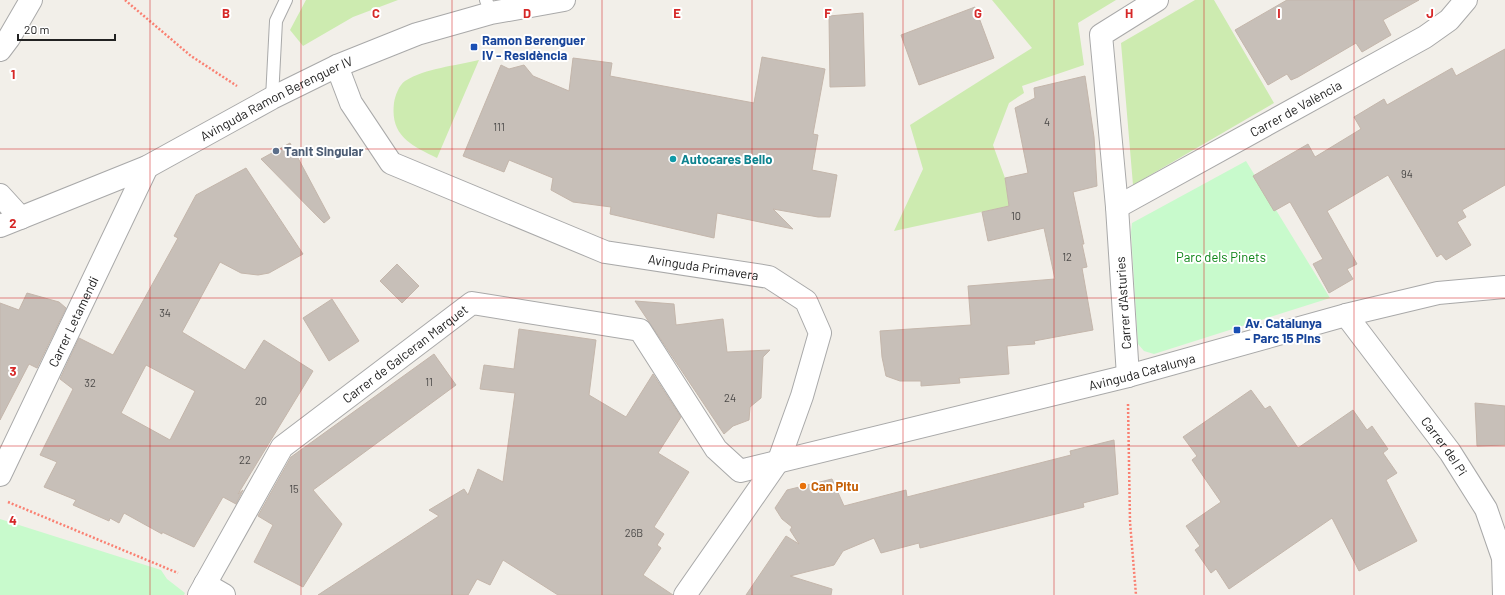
<svg xmlns="http://www.w3.org/2000/svg" width="1505" height="595" viewBox="0 0 1505 595" font-family="Barlow,sans-serif">
	<style>
		.grass { fill: #cdebb0 }
		.park { fill: #c8facc }
		.building { fill: #c7bfb8; stroke: #c4b6ab; fill-rule: evenodd }
		.lines { fill: none; stroke-linecap: round; stroke-linejoin: round }
		.service-casing { stroke: #a9a9a9; stroke-width: 14 }
		.minor-casing { stroke: #a9a9a9; stroke-width: 24 }
		.path { stroke: #fa8072; stroke-width: 2.5; stroke-dasharray: 2 2; stroke-linecap: butt }
		.service { stroke: #fff; stroke-width: 12 }
		.minor { stroke: #fff; stroke-width: 22 }
		.grid { fill: none; stroke: #d62828; stroke-width: 1; stroke-opacity: 0.55 }
		.transit-dot { fill: #1a4fb4; stroke: #fff; stroke-width: 1.5 }
		.service-dot { fill: #5c6f8a; stroke: #fff; stroke-width: 1.5 }
		.culture-dot { fill: #0f9aa8; stroke: #fff; stroke-width: 1.5 }
		.food-dot { fill: #e8710a; stroke: #fff; stroke-width: 1.5 }
		.labels { text-anchor: middle; dominant-baseline: central; stroke-width: 4; stroke-linejoin: round; paint-order: stroke }
		.number-label { font-size: 11px; fill: #4b4948 }
		.transit-label { font-size: 13px; font-weight: bold; fill: #164399; stroke: #fff; text-anchor: start }
		.street-label { font-size: 13px; fill: #222; stroke: #fff }
		.service-label { font-size: 13px; font-weight: bold; fill: #4e5e75; stroke: #fff; text-anchor: start }
		.culture-label { font-size: 13px; font-weight: bold; fill: #0d838f; stroke: #fff; text-anchor: start }
		.park-label { font-size: 13px; fill: #0c8416; stroke: #fff }
		.food-label { font-size: 13px; font-weight: bold; fill: #c56008; stroke: #fff; text-anchor: start }
		.grid-label { font-size: 13px; text-anchor: middle; font-weight: bold; fill: #d62828; stroke: #fff; stroke-width: 4; stroke-linejoin: round; paint-order: stroke }
	</style>
	<rect width="100%" height="100%" fill="#f2efe9"/>
	<!-- grass -->
	<path class="grass" d="M 306,0 L 398,0 L 353,17 L 303,46 L 290,30 Z
		M 992,0 L 1116,0 L 1078,23 L 1084,65 L 1022,86 L 1024,93 L 1009,103 L 993,145 L 1005,178 L 1009,206 L 894,231 L 923,169 L 910,125 L 1032,48 Z
		M 1195,0 L 1214,0 L 1274,103 L 1133,185 L 1121,43 Z
		M 479,60 L 437,158 C 411,145 390,136 394,103 C 395,96 399,85 405,81 C 426,68 455,66 479,60 Z"/>
	<!-- park -->
	<path class="park" d="M 1246,161 L 1330,298 L 1154,354 L 1144,351 L 1138,344 L 1131,232 L 1132,223 Z
		M 0,519 L 161,570 L 167,579 L 185,593 L 184,595 L 0,595 Z"/>
	<!-- building -->
	<path class="building" d="M 1287,0 L 1419,0 L 1383,20 L 1391,35 L 1362,52 L 1356,43 L 1298,77 L 1291,80 L 1287,74 L 1268,85 L 1235,30 Z
		M 975,7 L 994,58 L 919,85 L 901,35 Z
		M 863,13 L 865,86 L 830,87 L 829,16 Z
		M 1505,49 L 1505,185 L 1462,210 L 1466,217 L 1457,222 L 1471,245 L 1446,260 L 1441,254 L 1437,257 L 1388,175 L 1327,211 L 1357,264 L 1347,269 L 1353,279 L 1329,293 L 1313,264 L 1323,259 L 1290,202 L 1274,211 L 1253,176 L 1308,144 L 1315,157 L 1361,129 L 1354,117 L 1384,99 L 1387,105 L 1452,68 L 1456,76 Z
		M 762,57 L 825,69 L 813,134 L 818,135 L 812,170 L 837,175 L 830,217 L 818,217 L 773,209 L 793,229 L 717,213 L 714,238 L 610,214 L 611,207 L 573,202 L 551,190 L 553,178 L 509,160 L 504,172 L 463,156 L 501,65 L 509,69 L 524,65 L 533,76 L 569,91 L 573,58 L 612,63 L 610,76 L 754,103 Z
		M 1085,76 L 1094,137 L 1097,186 L 1073,192 L 1084,244 L 1082,244 L 1087,267 L 1082,268 L 1093,330 L 1034,341 L 1035,344 L 1007,346 L 1009,374 L 959,378 L 960,383 L 921,386 L 921,381 L 900,381 L 886,376 L 882,357 L 880,331 L 971,325 L 968,286 L 1055,279 L 1044,228 L 988,241 L 982,212 L 1009,206 L 1005,178 L 1028,173 L 1015,108 L 1035,98 L 1034,88 Z
		M 290,143 L 330,218 L 324,223 L 261,159 Z
		M 246,168 L 303,254 L 269,273 L 258,275 L 241,273 L 220,262 L 182,332 L 245,370 L 264,340 L 313,371 L 238,494 L 243,490 L 236,504 L 223,497 L 194,547 L 162,532 L 162,534 L 124,513 L 119,523 L 110,518 L 109,521 L 73,505 L 76,500 L 44,487 L 57,462 L 40,455 L 73,389 L 60,379 L 79,338 L 113,355 L 178,238 L 174,236 L 196,195 ZM 146,365 L 195,391 L 170,440 L 121,413 Z
		M 397,264 L 419,286 L 402,303 L 380,281 Z
		M 27,293 L 59,302 L 66,308 L 37,368 L 29,364 L 0,420 L 0,303 L 19,310 Z
		M 332,299 L 359,341 L 329,361 L 303,318 Z
		M 635,301 L 674,304 L 676,325 L 723,319 L 727,352 L 770,350 L 763,357 L 761,398 L 750,407 L 749,420 L 733,426 L 724,434 Z
		M 519,329 L 596,340 L 589,395 L 626,417 L 653,374 L 681,417 L 658,453 L 689,472 L 654,527 L 664,534 L 657,545 L 661,548 L 643,575 L 673,595 L 558,595 L 503,560 L 490,585 L 477,579 L 468,595 L 318,595 L 439,516 L 429,510 L 464,489 L 468,495 L 478,469 L 503,482 L 515,393 L 480,389 L 484,365 L 514,369 Z
		M 434,354 L 456,385 L 313,490 L 342,524 L 303,587 L 254,562 L 273,525 L 258,516 L 291,457 Z
		M 1251,390 L 1265,409 L 1270,406 L 1298,448 L 1353,410 L 1367,430 L 1372,426 L 1388,449 L 1383,453 L 1397,473 L 1386,480 L 1417,541 L 1359,571 L 1332,518 L 1229,589 L 1216,569 L 1211,573 L 1195,550 L 1200,546 L 1186,526 L 1221,502 L 1192,460 L 1197,456 L 1183,437 Z
		M 1475,403 L 1505,406 L 1505,445 L 1477,446 Z
		M 1114,440 L 1118,494 L 1083,503 L 1084,507 L 920,548 L 919,543 L 881,553 L 874,538 L 843,551 L 834,565 L 790,576 L 832,589 L 831,595 L 746,595 L 786,536 L 799,544 L 790,530 L 792,527 L 782,519 L 775,508 L 787,490 L 832,479 L 844,506 L 906,490 L 907,497 L 1071,455 L 1070,451 Z"/>
	<g class="lines">
		<defs>
			<path id="service" d="M 486,0 L 491,13
				M 272,98 L 276,21 L 286,0"/>
			<g id="minor">
				<path d="M 0,50 L 9,38 L 31,0"/>
				<path id="s1" d="M 337,66 L 351,103 L 391,163 L 605,252 L 769,277 L 806,301 L 820,333 L 802,396 L 779,460 L 685,595"/>
				<path d="M 0,195 L 21,218"/>
				<path id="s2" d="M 1117,207 L 1425,37 L 1449,20 L 1466,0"/>
				<path id="s3" d="M 0,226 L 147,167 L 272,98 L 337,66 L 417,34 L 463,21 L 491,13 L 564,0"/>
				<path id="s4" d="M 1346,315 L 1450,452 L 1486,509 L 1503,558 L 1504,595"/>
				<path d="M 1128,376 L 1117,207 L 1101,35 L 1157,0"/>
				<path id="s5" d="M 0,475 L 147,167"/>
				<path d="M 205,584 L 224,595"/>
				<path id="s6" d="M 199,595 L 282,447 L 472,303 L 640,330 L 716,449 L 740,471 L 1128,376 L 1346,315 L 1438,293 L 1505,287"/>
			</g>
		</defs>
		<!-- service casing -->
		<use href="#service" class="service-casing"/>
		<!-- minor casing -->
		<use href="#minor" class="minor-casing"/>
		<!-- path -->
		<path class="path" d="M 125,0 L 191,56 L 237,86
			M 1128,404 L 1130,522 L 1136,595
			M 8,502 L 178,573"/>
		<!-- service -->
		<use href="#service" class="service"/>
		<!-- minor -->
		<use href="#minor" class="minor"/>
	</g>
	<!-- grid -->
	<path class="grid" d="M 150,0 L 150,595M 301,0 L 301,595M 452,0 L 452,595M 602,0 L 602,595M 752,0 L 752,595M 903,0 L 903,595M 1054,0 L 1054,595M 1204,0 L 1204,595M 1354,0 L 1354,595M 0,149 L 1505,149M 0,298 L 1505,298M 0,446 L 1505,446"/>
	<!-- markers -->
	<g class="transit-dot">
		<rect x="470" y="43" width="8" height="8" rx="2"/>
		<rect x="1233" y="326" width="8" height="8" rx="2"/>
	</g>
	<circle class="service-dot" cx="276" cy="151" r="4"/>
	<circle class="culture-dot" cx="673" cy="159" r="4"/>
	<circle class="food-dot" cx="803" cy="486" r="4"/>
	<g class="labels">
		<!-- number labels -->
		<g class="number-label">
			<text x="1047" y="121">4</text>
			<text x="499" y="126">111</text>
			<text x="1407" y="173">94</text>
			<text x="1016" y="215">10</text>
			<text x="1067" y="256">12</text>
			<text x="165" y="312">34</text>
			<text x="429" y="381">11</text>
			<text x="90" y="382">32</text>
			<text x="730" y="397">24</text>
			<text x="261" y="400">20</text>
			<text x="245" y="459">22</text>
			<text x="294" y="488">15</text>
			<text x="634" y="532">26B</text>
		</g>
		<!-- transit labels -->
		<g class="transit-label">
			<text x="482" y="40">Ramon Berenguer<tspan x="482" dy="15">IV - Residència</tspan></text>
			<text x="1245" y="323">Av. Catalunya<tspan x="1245" dy="15">- Parc 15 Pins</tspan></text>
		</g>
		<!-- street labels -->
		<g class="street-label">
			<text stroke="none"><textPath href="#s3" startOffset="305">Avinguda Ramon Berenguer IV</textPath></text>
			<text stroke="none"><textPath href="#s2" startOffset="204">Carrer de València</textPath></text>
			<text stroke="none"><textPath href="#s1" startOffset="443">Avinguda Primavera</textPath></text>
			<text transform="translate(1123 303) rotate(-94)">Carrer d'Asturies</text>
			<text stroke="none"><textPath href="#s5" startOffset="170">Carrer Letamendi</textPath></text>
			<text stroke="none"><textPath href="#s6" startOffset="324">Carrer de Galceran Marquet</textPath></text>
			<text stroke="none"><textPath href="#s6" startOffset="1166">Avinguda Catalunya</textPath></text>
			<text stroke="none"><textPath href="#s4" startOffset="164">Carrer del Pi</textPath></text>
		</g>
		<!-- service labels -->
		<g class="service-label">
			<text x="284" y="151">Tanit Singular</text>
		</g>
		<!-- culture labels -->
		<g class="culture-label">
			<text x="681" y="159">Autocares Bello</text>
		</g>
		<!-- park labels -->
		<g class="park-label">
			<text x="1221" y="257">Parc dels Pinets</text>
		</g>
		<!-- food labels -->
		<g class="food-label">
			<text x="811" y="486">Can Pitu</text>
		</g>
	</g>
	<g class="grid-label">
		<text x="226" y="18">B</text>
		<text x="376" y="18">C</text>
		<text x="527" y="18">D</text>
		<text x="677" y="18">E</text>
		<text x="828" y="18">F</text>
		<text x="978" y="18">G</text>
		<text x="1129" y="18">H</text>
		<text x="1279" y="18">I</text>
		<text x="1430" y="18">J</text>
		<text x="13" y="79">1</text>
		<text x="13" y="228">2</text>
		<text x="13" y="376">3</text>
		<text x="13" y="525">4</text>
	</g>
	<!-- scale -->
	<path d="M18 34v6h97v-6" fill="none" stroke="#222222" stroke-width="2"/>
	<text x="24" y="34" font-size="12" fill="#222222" stroke="#ffffff" stroke-width="3" paint-order="stroke">20 m</text>
</svg>
